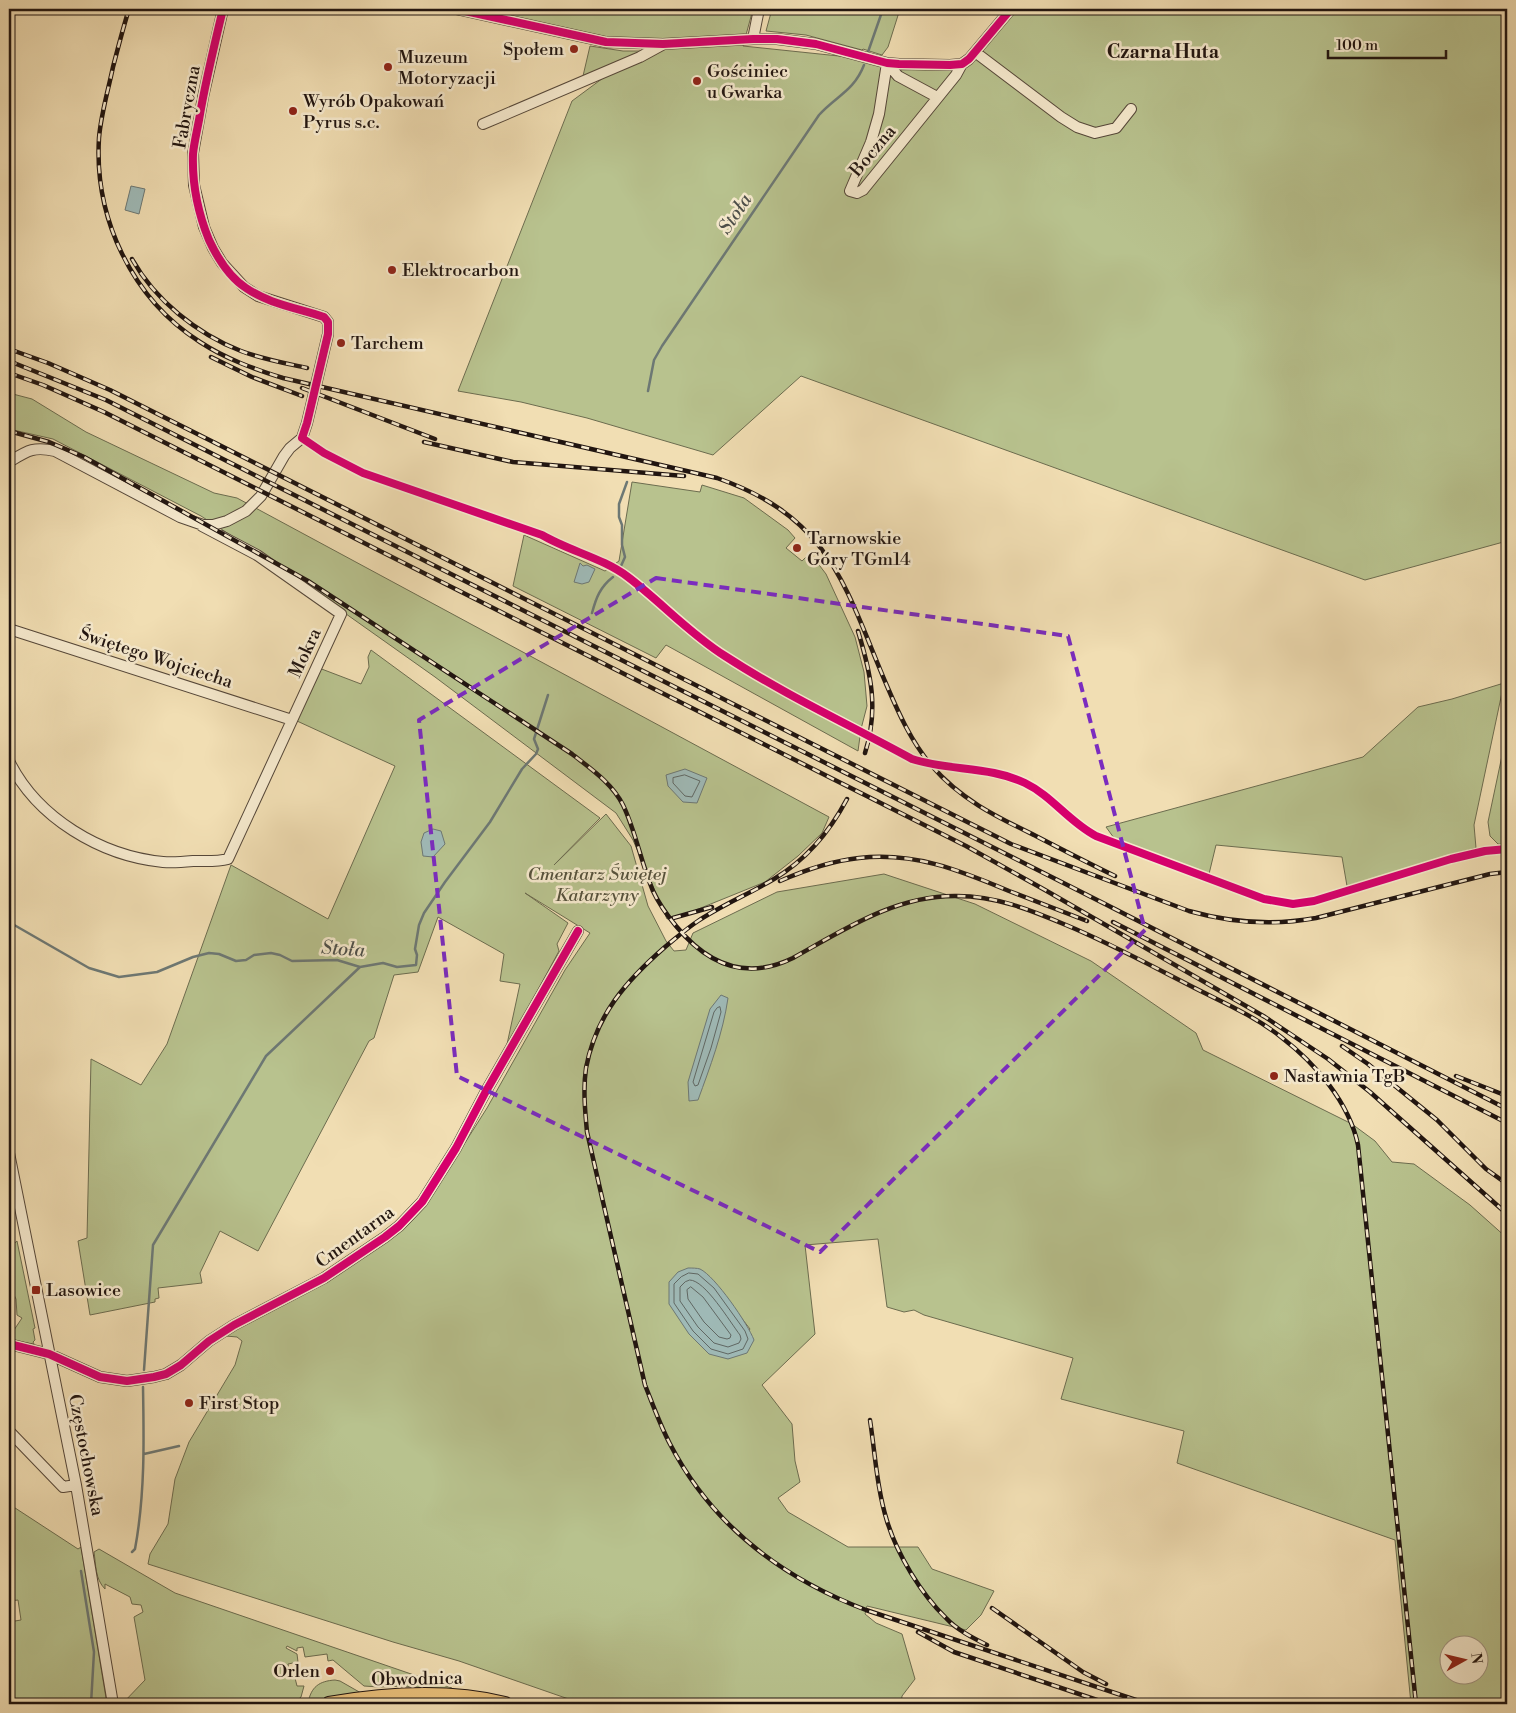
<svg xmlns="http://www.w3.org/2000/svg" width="1516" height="1713" viewBox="0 0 1516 1713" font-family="'Libre Bodoni',serif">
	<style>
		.green { fill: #b8c28e; stroke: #6c6c4f; fill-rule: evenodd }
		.water { fill: #9fbab7; stroke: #6d7874 }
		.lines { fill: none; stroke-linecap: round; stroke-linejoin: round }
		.shore { stroke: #606864; stroke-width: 1 }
		.stream { stroke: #6d7874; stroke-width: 2.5 }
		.minor-casing { stroke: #554739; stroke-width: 12 }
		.major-casing { stroke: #211510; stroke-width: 16 }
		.minor { stroke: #f6eace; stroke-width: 10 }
		.major { stroke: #e8bf7a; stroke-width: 14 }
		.rail-casing { stroke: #211510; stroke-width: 4.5 }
		.rail { stroke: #f6eace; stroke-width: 2.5; stroke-dasharray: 8; stroke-linecap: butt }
		.cycleway-casing { stroke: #f6eace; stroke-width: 11 }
		.cycleway { stroke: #d6006c; stroke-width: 8 }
		.marked { fill: none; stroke: #7b2cbf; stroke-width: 4; stroke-dasharray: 10 6; stroke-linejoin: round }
		.poi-dot { fill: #8f2418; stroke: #f6eace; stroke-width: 2 }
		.labels { text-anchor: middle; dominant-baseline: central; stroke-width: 5; stroke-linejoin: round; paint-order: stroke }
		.poi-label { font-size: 18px; fill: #211510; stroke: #f6eace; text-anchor: start }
		.street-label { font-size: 18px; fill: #211510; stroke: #f6eace }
		.park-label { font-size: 18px; font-style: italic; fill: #56523c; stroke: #f6eace }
		.neighbourhood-label { font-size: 19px; font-weight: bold; fill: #211510; stroke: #f6eace }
		.water-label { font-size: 19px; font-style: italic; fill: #4d4f4a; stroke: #f6eace }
	</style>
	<rect width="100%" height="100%" fill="#f1deb3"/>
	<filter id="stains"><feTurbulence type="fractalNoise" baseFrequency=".004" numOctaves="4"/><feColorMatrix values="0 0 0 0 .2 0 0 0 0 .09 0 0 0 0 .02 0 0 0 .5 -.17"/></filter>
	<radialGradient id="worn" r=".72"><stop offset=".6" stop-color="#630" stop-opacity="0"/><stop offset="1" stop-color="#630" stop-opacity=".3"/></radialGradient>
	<!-- green -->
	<path class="green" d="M 437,9 L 753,9 L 743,46 L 963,69 L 1012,9 L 1507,9 L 1507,541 L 1365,580 L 801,376 L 713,455 L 587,418 L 521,402 L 458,391 L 572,101 L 630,58 L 583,76 L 590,46 L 623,51 L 640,51 L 650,43 L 610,48 L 492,20 Z
		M 772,9 L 900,9 L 888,47 L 882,55 L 863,49 L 862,50 L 806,35 L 766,31 Z
		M 9,393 L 32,399 L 86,432 L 214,493 L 237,498 L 829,817 L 822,833 L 798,856 L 765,882 L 686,914 L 667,919 L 633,840 L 616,813 L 435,677 L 277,565 L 201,516 L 53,439 L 9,429 Z
		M 632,482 L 700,492 L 702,485 L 744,498 L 788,530 L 795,538 L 786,548 L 802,561 L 810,553 L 826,574 L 855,637 L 864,672 L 867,706 L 861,729 L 858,751 L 666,645 L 656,658 L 513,586 L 524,535 L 605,571 L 619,561 Z
		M 371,650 L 600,818 L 554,865 L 606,814 L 631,846 L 648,906 L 666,941 L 674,951 L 686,950 L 693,933 L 777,892 L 884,874 L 975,904 L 1091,961 L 1196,1033 L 1203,1050 L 1352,1124 L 1375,1141 L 1392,1162 L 1414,1164 L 1470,1205 L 1507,1238 L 1507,1704 L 1411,1704 L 1395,1540 L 1177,1463 L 1184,1431 L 1061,1399 L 1073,1358 L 924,1315 L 914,1310 L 904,1312 L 887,1307 L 878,1239 L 805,1245 L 815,1334 L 762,1385 L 792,1424 L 795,1461 L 800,1482 L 778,1498 L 788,1512 L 848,1547 L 918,1547 L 932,1569 L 994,1591 L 981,1615 L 966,1630 L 867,1606 L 865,1614 L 876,1623 L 902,1634 L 915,1679 L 902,1696 L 901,1704 L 583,1704 L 459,1661 L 393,1642 L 148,1564 L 150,1554 L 168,1524 L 175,1479 L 189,1442 L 235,1365 L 242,1341 L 237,1337 L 226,1336 L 230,1332 L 326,1282 L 405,1228 L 423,1209 L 487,1108 L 565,970 L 590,933 L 525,893 L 568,923 L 557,944 L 559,951 L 506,1049 L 520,984 L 500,981 L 504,954 L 438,917 L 418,972 L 394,975 L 374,1038 L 369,1041 L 258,1251 L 220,1231 L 200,1273 L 202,1283 L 158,1288 L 159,1298 L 155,1299 L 155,1302 L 90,1315 L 78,1241 L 87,1238 L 91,1059 L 141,1085 L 167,1044 L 231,865 L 328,919 L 395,766 L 297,721 L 319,668 L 361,684 L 369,667 L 368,657 ZM 736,1311 L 750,1329 L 728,1359 ZM 1448,1646 L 1478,1646 L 1478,1676 L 1448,1676 Z
		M 1504,683 L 1474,825 L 1476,848 L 1347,886 L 1342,857 L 1216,845 L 1209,874 L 1114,838 L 1106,827 L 1363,757 L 1418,707 L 1452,699 Z
		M 1507,732 L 1507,845 L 1498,844 L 1490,836 L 1488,822 Z
		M 17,1241 L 35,1328 L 33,1329 L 35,1340 L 33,1342 L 34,1344 L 9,1340 L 9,1327 L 10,1326 L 14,1330 L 22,1318 L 17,1315 L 16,1299 L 9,1285 L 9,1248 Z
		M 9,1504 L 78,1549 L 81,1547 L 107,1704 L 11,1704 L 9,1689 L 9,1622 L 21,1620 L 18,1600 L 9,1601 Z
		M 99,1549 L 175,1593 L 452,1688 L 452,1690 L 403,1686 L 379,1687 L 364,1686 L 333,1660 L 328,1661 L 327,1654 L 305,1657 L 303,1647 L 297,1648 L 297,1651 L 287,1646 L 286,1648 L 297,1654 L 298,1662 L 288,1664 L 290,1679 L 295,1678 L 297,1686 L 304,1686 L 301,1697 L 294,1703 L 122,1704 L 145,1680 L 134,1617 L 143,1612 L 141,1605 L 132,1604 L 130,1597 L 105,1584 L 105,1589 C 95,1579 96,1565 94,1552 Z
		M 335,1680 L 340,1681 L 361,1693 L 308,1703 C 311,1687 319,1681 335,1680 Z"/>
	<!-- water -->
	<path class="water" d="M 131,186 L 145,189 L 139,214 L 125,210 Z
		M 580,563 L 583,566 L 587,565 L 595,569 L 589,582 L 582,584 L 574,582 Z
		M 685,769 L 707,778 L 697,803 L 683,802 L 668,786 L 666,775 Z
		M 433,829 L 441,831 L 445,844 L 433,857 L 423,856 L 421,842 L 424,833 Z
		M 721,995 L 728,998 C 723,1033 710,1067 698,1100 L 689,1101 L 688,1082 L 710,1009 Z
		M 688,1268 C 692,1268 697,1268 700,1269 C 715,1276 748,1324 754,1340 L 747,1353 L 728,1359 L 709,1354 L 689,1334 L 669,1304 L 669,1282 L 678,1272 Z"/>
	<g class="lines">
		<!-- shore -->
		<path class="shore" d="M 685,775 L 700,781 L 692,797 L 685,796 L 673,783 L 673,778 Z
			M 720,1007 L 721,1012 L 711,1048 L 698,1085 L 695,1086 L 693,1082 L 714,1012 L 717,1008 Z
			M 689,1273 L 698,1274 L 714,1288 L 745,1331 L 748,1339 L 743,1349 L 728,1354 L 711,1349 L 693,1331 L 674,1303 L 674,1284 L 681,1277 Z
			M 690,1280 C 705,1280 730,1322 740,1335 L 741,1339 L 739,1343 L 728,1347 L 714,1343 L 698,1327 L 680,1301 L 680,1287 L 685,1282 Z
			M 691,1287 L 703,1297 L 731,1335 L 730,1338 L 727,1339 L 719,1337 L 704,1322 L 688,1299 L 687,1290 Z"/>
		<!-- stream -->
		<path class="stream" d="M 868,52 L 883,9
			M 648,391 L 654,360 L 662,346 L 819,115 C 836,96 854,91 864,65
			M 621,566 L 625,557 L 622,545 L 622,525 L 619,517 L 619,504 L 627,482
			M 592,613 C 596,598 600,587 613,577
			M 9,922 L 89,968 L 119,977 L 157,972 L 193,957 L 209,953 L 219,954 L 236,961 L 246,960 L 254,955 L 271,953 L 280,955 L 292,961 L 337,960 L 360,967 L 383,963 L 397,967 L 416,965 L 417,955 L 415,949 L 419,925 L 424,913 L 445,882 L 490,822 L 522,769 L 536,754 L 538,749 L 534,739 L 548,695
			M 144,1370 L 153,1245 L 266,1056 L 360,967
			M 144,1454 L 179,1446
			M 132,1552 L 135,1549 C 145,1495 144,1441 143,1387
			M 81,1571 L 94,1652 L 91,1704"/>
		<defs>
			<path id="minor" d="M 456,9 L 606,42 L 663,44 L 753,39 L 777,39 L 816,44 L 887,63 L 899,64 L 950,65 L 962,64 L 969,59 L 1011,9
				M 753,39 L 759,9
				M 975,52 L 1061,117 L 1077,127 L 1095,133 L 1116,128 L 1131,109
				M 887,63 L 879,114 L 871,142 L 850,191 L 857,193 L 863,190 L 956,75 L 962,64
				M 887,63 L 898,76 L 937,97
				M 483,124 L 640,57 L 662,45
				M 9,462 C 27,451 33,446 55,451 L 180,517 L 203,525 L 213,525 L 227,521 L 246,511 L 261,496 L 284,456 L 290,448 L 302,438 L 307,423 L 328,334 L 328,322 L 324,317 L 258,296 L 244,287 L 222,263 L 213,248 L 204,227 L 194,185 L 193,153 L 203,97 L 223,9
				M 9,629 L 292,720
				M 9,761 C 37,818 101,856 163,862 C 173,863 183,862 193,861 C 205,861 217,862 228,859 L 341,614 L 257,555 L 202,526
				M 9,1153 L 76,1485 L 113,1704
				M 9,1344 L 49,1354 L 100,1377 L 127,1381 L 154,1377 L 166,1374 L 181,1365 L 209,1341 L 234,1325 L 324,1278 L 385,1237 L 399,1226 L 422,1202 L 456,1148 L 485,1093 L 578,931
				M 9,1431 L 63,1487 L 76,1485"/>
			<path id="major" d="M 329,1704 C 387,1694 448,1690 505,1704"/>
		</defs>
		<!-- minor casing -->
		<use href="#minor" class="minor-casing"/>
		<!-- major casing -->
		<use href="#major" class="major-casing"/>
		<!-- minor -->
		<use href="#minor" class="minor"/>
		<!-- major -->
		<use href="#major" class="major"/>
		<defs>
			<path id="rail" d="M 129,9 C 123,28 118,48 113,67 C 108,91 101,114 99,138 C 94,218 132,299 200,342 C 226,359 254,369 283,378 L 717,478 C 831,518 844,585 887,686 C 899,714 911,741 931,765 C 960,799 995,816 1034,835 C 1061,849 1088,863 1115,876
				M 132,259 C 155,300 197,334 241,351 C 262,359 285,363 307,368
				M 9,349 L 48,363 L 110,390 L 1011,844 L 1189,911 C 1232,923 1272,926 1316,918 L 1490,874 L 1507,872
				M 211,357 L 252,377 L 302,396
				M 9,361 L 106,400 L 1107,905 L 1507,1109
				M 9,373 L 43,385 L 104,412 L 966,846 L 1045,890 L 1265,1017 L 1328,1059 L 1370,1092 L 1507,1214
				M 302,388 L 435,439
				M 9,431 L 49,442 L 84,457 L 308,581 L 572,754 C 591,769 612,783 623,805 C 636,832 641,863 653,891 C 659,904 667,915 676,926 C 708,965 746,981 793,958 C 845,929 896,895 957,896 C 996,896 1031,910 1066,925 C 1107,942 1146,963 1185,983 C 1217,1000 1252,1014 1281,1037 C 1315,1063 1349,1102 1358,1145 L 1416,1704
				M 424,442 L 513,462 L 684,476
				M 858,631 C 871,674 879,709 865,753
				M 847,799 C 830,831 806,860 774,879 C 749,894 722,905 698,921 C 686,929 676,938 665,947 C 626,981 596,1015 586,1068 C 583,1089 585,1111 587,1132 L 645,1385 C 653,1405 660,1425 670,1444 C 712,1525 782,1578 866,1610 L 1148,1704
				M 780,881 C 805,870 831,861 859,858 C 915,852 959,870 1009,891 C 1035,901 1061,911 1087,921
				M 673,918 L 712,907
				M 1113,922 L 1507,1123
				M 1342,1046 L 1368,1064 L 1437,1120 L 1486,1169 L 1507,1184
				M 1456,1076 L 1507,1096
				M 870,1420 C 875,1453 877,1489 887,1521 C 897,1554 921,1594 946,1618 C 957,1630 973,1638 987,1645
				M 992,1608 L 1083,1672 L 1106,1684
				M 918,1632 L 954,1652 L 1109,1704"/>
		</defs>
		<!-- rail casing -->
		<use href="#rail" class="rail-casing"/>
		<!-- rail -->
		<use href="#rail" class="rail"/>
		<defs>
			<path id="cycleway" d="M 223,9 C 214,46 205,83 199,120 C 197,131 194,143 193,154 C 192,183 198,213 209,240 C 217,257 229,277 246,288 C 269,304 298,308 324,317 L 328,322 L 328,334 L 307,423 L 302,438 L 324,453 L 363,473 L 542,535 C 569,551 603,558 628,577 C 661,602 690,634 725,656 C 785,695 850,725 912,759 C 949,771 990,766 1025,783 C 1052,796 1069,822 1096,836 L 1264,899 L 1293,904 L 1314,901 L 1451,859 L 1485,851 L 1507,849
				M 456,9 L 606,42 L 663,44 L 753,39 L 777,39 L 816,44 L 887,63 L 899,64 L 950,65 L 962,64 L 969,59 L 1011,9
				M 9,1344 L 49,1354 L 100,1377 L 127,1381 L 154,1377 L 166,1374 L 181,1365 L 209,1341 L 234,1325 L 324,1278 L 385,1237 L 399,1226 L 422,1202 L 456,1148 L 485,1093 L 578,931"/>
		</defs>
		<!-- cycleway casing -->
		<use href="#cycleway" class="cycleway-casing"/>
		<!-- cycleway -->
		<use href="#cycleway" class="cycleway"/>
	</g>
	<!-- marked area -->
	<path class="marked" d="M 656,578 L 1068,636 L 1145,930 L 820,1252 L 457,1076 L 419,720 Z"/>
	<!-- markers -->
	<g class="poi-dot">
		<circle cx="574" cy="49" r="5"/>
		<circle cx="388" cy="67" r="5"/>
		<circle cx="697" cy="81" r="5"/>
		<circle cx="293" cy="111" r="5"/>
		<circle cx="392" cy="270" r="5"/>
		<circle cx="341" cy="343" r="5"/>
		<circle cx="797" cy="548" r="5"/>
		<circle cx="1274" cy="1076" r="5"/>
		<rect x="31" y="1285" width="10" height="10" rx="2.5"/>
		<circle cx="189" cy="1403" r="5"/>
		<circle cx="330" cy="1671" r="5"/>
	</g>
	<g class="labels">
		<!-- poi labels -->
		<g class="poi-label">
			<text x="564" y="49" text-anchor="end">Społem</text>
			<text x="398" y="57">Muzeum<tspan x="398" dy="21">Motoryzacji</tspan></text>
			<text x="707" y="71">Gościniec<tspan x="707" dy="21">u Gwarka</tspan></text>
			<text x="303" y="101">Wyrób Opakowań<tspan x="303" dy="21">Pyrus s.c.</tspan></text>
			<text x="402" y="270">Elektrocarbon</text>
			<text x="351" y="343">Tarchem</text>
			<text x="807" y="538">Tarnowskie<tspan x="807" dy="21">Góry TGm14</tspan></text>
			<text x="1284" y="1076">Nastawnia TgB</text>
			<text x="46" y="1290">Lasowice</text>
			<text x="199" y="1403">First Stop</text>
			<text x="320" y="1671" text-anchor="end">Orlen</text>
		</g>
		<!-- street labels -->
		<g class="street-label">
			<text transform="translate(187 107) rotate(-80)">Fabryczna</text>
			<text transform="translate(873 151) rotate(-50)">Boczna</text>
			<text transform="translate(305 653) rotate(-65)">Mokra</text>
			<text transform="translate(156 658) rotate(18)">Świętego Wojciecha</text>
			<text transform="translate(355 1237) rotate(-36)">Cmentarna</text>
			<text transform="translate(86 1455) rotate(79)">Częstochowska</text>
			<text transform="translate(417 1679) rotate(-1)">Obwodnica</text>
		</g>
		<!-- park labels -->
		<g class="park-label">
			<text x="597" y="874">Cmentarz Świętej<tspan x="597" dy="21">Katarzyny</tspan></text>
		</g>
		<!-- neighbourhood labels -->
		<g class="neighbourhood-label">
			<text x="1163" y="52">Czarna Huta</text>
		</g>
		<!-- water labels -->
		<g class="water-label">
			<text transform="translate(735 214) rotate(-56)">Stoła</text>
			<text transform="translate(343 949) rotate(4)">Stoła</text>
		</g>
	</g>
	<!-- margin -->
	<rect width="1516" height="1713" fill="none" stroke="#f1deb3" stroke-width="30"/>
	<rect x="10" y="10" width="1496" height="1693" fill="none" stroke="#211510" stroke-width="2.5"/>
	<rect x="15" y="15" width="1486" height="1683" fill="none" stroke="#211510"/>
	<!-- north arrow -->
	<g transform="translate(1464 1660) rotate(82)"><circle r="24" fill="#f6eace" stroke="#a19582"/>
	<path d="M0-4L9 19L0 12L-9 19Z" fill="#8f2418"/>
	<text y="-8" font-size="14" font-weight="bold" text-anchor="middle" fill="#211510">N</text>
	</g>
	<!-- scale -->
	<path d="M1328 50v8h118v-8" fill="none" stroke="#211510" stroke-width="2.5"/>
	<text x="1336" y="50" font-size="15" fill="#211510" stroke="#f6eace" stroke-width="4" paint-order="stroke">100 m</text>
	<rect width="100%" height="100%" filter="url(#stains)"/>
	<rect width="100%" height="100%" fill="url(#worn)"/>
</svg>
